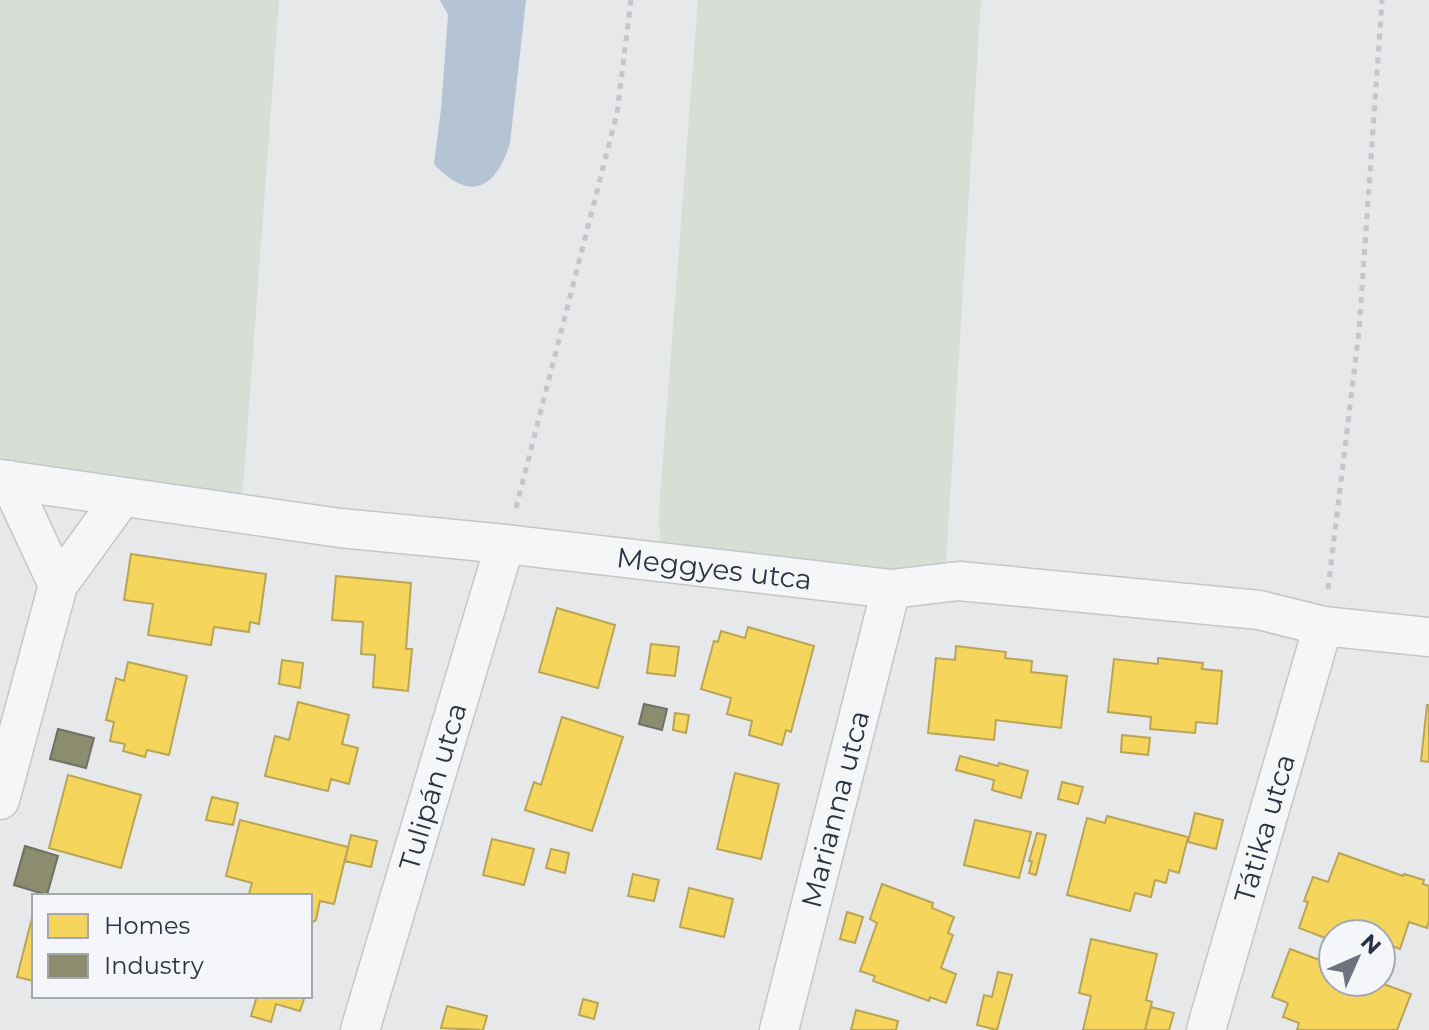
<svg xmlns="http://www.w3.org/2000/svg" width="1429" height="1030" viewBox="0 0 1429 1030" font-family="Montserrat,sans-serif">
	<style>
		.green { fill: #d6ded6 }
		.water { fill: #b4c4d5 }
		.homes { fill: #f6d55c; stroke: #b9a555; stroke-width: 2 }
		.industry { fill: #8c8c6e; stroke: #6f7262; stroke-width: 2 }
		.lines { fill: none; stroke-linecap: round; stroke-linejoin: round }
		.minor-casing { stroke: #c4c6c8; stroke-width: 41 }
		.path { stroke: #c5c6ca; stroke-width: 5; stroke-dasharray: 6 6; stroke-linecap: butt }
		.minor { stroke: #f5f6f7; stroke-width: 38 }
		.labels { text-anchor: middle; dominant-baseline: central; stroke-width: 8; stroke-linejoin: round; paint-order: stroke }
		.street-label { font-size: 28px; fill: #2b3445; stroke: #f4f6f9 }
	</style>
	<rect width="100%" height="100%" fill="#e6e8ea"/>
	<!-- green -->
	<path class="green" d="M 0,0 L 279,0 L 242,502 L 0,479 Z
		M 698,0 L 981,0 L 946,563 L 896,574 L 660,548 L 659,510 Z"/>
	<!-- water -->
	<path class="water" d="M 440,0 L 526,0 L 510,143 C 496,190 469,202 434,164 L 441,109 L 448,15 Z"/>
	<!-- homes -->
	<path class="homes" d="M 131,554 L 266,574 L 259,624 L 250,622 L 249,632 L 214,627 L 211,645 L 148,635 L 153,604 L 124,600 Z
		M 336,576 L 411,583 L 406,649 L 412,649 L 408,691 L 373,687 L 375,655 L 361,654 L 363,622 L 332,620 Z
		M 557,608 L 615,625 L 598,688 L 539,672 Z
		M 748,627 L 814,646 L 791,732 L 786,730 L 782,745 L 749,735 L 752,721 L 727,714 L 731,698 L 701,689 L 714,641 L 718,642 L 721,631 L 745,638 Z
		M 651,644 L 679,647 L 675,676 L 647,673 Z
		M 956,646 L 1006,652 L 1005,658 L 1032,661 L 1031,672 L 1067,676 L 1061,728 L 996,720 L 994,740 L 928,733 L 936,658 L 955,660 Z
		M 1158,658 L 1203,663 L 1202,669 L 1222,671 L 1217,724 L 1196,722 L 1195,733 L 1150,729 L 1151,717 L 1108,712 L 1114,659 L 1158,664 Z
		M 282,660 L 303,663 L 300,688 L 279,684 Z
		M 128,662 L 187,676 L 169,755 L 147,750 L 145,757 L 123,751 L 125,744 L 110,741 L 114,722 L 106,720 L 116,678 L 124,681 Z
		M 298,702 L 349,715 L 342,744 L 358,748 L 349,784 L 331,779 L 328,791 L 265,776 L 275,736 L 289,740 Z
		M 1427,705 L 1429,705 L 1429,762 L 1421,761 Z
		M 675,713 L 689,715 L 686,733 L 673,730 Z
		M 562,717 L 623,737 L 592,831 L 525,810 L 534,782 L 541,785 Z
		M 1122,735 L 1150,738 L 1148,755 L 1121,752 Z
		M 960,756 L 998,766 L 999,763 L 1028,771 L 1021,798 L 992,790 L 994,780 L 956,770 Z
		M 735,773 L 779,784 L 761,859 L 717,849 Z
		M 68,775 L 141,795 L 121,868 L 49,848 Z
		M 1062,782 L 1083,787 L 1078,804 L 1058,799 Z
		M 212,797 L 238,803 L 233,825 L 206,820 Z
		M 1195,813 L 1223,820 L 1216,849 L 1188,842 Z
		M 1107,816 L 1188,837 L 1179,873 L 1169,870 L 1166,883 L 1155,880 L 1151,897 L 1135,893 L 1130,911 L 1067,895 L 1087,818 L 1105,823 Z
		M 240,820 L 348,847 L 334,904 L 320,901 L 316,920 L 310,924 L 310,896 L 256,896 L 249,894 L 252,883 L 226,876 Z
		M 975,820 L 1031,832 L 1019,878 L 964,865 Z
		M 1037,833 L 1046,835 L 1036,875 L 1029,873 L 1032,861 L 1029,861 Z
		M 351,835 L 377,841 L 371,867 L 345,861 Z
		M 492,839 L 534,849 L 524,885 L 483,875 Z
		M 551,849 L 569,853 L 565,873 L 546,868 Z
		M 1339,853 L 1403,876 L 1404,874 L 1424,880 L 1423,884 L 1429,886 L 1429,921 L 1427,928 L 1409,922 L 1400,949 L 1381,942 L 1381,934 L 1333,934 L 1333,941 L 1299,928 L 1308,902 L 1304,901 L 1313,877 L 1328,882 Z
		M 633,874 L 659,880 L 654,901 L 628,896 Z
		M 882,884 L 933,903 L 932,908 L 954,917 L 948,933 L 953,935 L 941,968 L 956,974 L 946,1003 L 930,997 L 929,1001 L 873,981 L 875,976 L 860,971 L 877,923 L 870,919 Z
		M 689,888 L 733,899 L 724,937 L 680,927 Z
		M 34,910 L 34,981 L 17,977 Z
		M 847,912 L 863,917 L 855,943 L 840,939 Z
		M 1091,939 L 1157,954 L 1146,1000 L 1152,1002 L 1145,1030 L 1083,1030 L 1091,996 L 1079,993 Z
		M 1290,949 L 1333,965 L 1333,982 L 1378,982 L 1411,994 L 1397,1030 L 1297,1030 L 1299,1023 L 1283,1017 L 1288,1003 L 1272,997 Z
		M 998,972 L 1012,975 L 997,1030 L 977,1025 L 984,995 L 992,997 Z
		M 257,996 L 305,996 L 300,1011 L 276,1004 L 271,1022 L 251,1016 Z
		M 583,999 L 598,1003 L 594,1019 L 579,1015 Z
		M 447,1006 L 487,1016 L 483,1030 L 441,1028 Z
		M 1151,1007 L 1174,1013 L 1169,1030 L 1145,1030 Z
		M 856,1010 L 898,1021 L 896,1030 L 851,1030 Z"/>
	<!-- industry -->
	<path class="industry" d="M 644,704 L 667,709 L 662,730 L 639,724 Z
		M 58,729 L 94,738 L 86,768 L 50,759 Z
		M 25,846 L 58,856 L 47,895 L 14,885 Z"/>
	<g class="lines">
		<defs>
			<g id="minor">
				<path id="s1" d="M 0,479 L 340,528 L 505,544 L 891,589 L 959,581 L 1259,610 L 1323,626 L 1429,637"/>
				<path d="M 9,480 L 58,585"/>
				<path d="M 0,800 L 58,585 L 122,497"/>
				<path id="s2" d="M 360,1030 L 505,544"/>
				<path id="s3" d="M 779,1030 L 891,589"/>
				<path id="s4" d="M 1206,1030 L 1323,626"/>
			</g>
		</defs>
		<!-- minor casing -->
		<use href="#minor" class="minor-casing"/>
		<!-- path -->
		<path class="path" d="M 516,508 L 617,113 L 631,0
			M 1328,589 L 1359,331 L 1382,0"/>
		<!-- minor -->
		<use href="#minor" class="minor"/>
	</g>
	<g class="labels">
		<!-- street labels -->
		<g class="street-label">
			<text stroke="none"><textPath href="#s1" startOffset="720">Meggyes utca</textPath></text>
			<text stroke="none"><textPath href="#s2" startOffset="254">Tulipán utca</textPath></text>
			<text stroke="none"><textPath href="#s3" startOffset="228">Marianna utca</textPath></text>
			<text stroke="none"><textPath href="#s4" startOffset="210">Tátika utca</textPath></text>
		</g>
	</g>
	<!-- legend -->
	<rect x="32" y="894" width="280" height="104" fill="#f4f6f9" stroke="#a4a8b1" stroke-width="2"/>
	<rect x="48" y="914" width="40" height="24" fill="#f6d55c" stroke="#a4a8b1" stroke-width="2"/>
	<text x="104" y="934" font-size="24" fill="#2b3445">Homes</text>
	<rect x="48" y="954" width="40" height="24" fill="#8c8c6e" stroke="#a4a8b1" stroke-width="2"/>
	<text x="104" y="974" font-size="24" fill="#2b3445">Industry</text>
	<!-- north arrow -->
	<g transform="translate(1357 958) rotate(45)"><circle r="38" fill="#f4f6f9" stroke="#a4a8b1" stroke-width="2"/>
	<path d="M0-6L14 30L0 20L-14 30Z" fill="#6c737f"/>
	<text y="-12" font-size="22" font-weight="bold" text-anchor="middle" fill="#2b3445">N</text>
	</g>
</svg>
